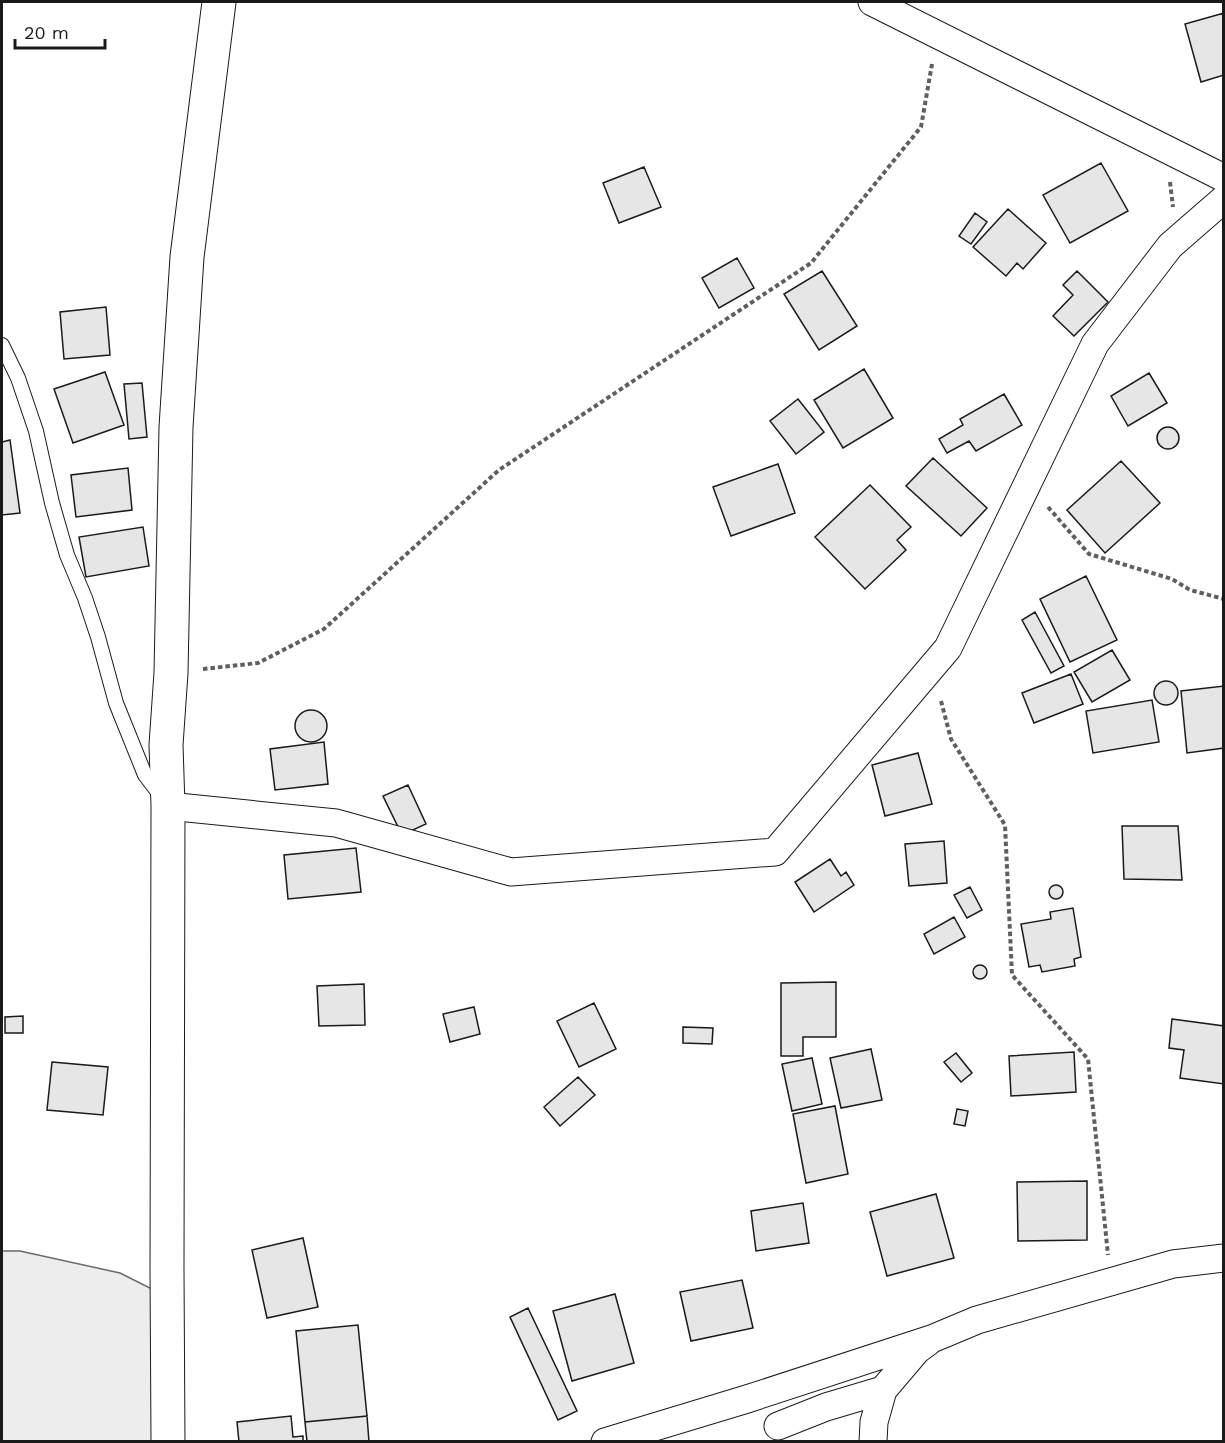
<svg xmlns="http://www.w3.org/2000/svg" width="1225" height="1443" viewBox="0 0 1225 1443" font-family="'Work Sans',sans-serif">
	<style>
		.built { fill: #ededed; stroke: #6a6a6a; stroke-width: 1.5 }
		.building { fill: #e6e6e6; stroke: #1a1a1a; stroke-width: 1.5 }
		.lines { fill: none; stroke-linecap: round; stroke-linejoin: round }
		.lane-casing { stroke: #1a1a1a; stroke-width: 16 }
		.street-casing { stroke: #1a1a1a; stroke-width: 29 }
		.highway-casing { stroke: #1a1a1a; stroke-width: 35 }
		.path { stroke: #5f5f5f; stroke-width: 4; stroke-dasharray: 4.5 3; stroke-linecap: butt }
		.lane { stroke: #fff; stroke-width: 14 }
		.street { stroke: #fff; stroke-width: 27 }
		.highway { stroke: #fff; stroke-width: 33 }
	</style>
	<rect width="100%" height="100%" fill="#fff"/>
	<!-- built -->
	<path class="built" d="M 2,1251 L 20,1251 L 120,1273 L 150,1288 L 162,1309 L 161,1441 L 2,1442 Z"/>
	<!-- building -->
	<path class="building" d="M 1224,13 L 1224,75 L 1201,82 L 1185,24 Z
		M 1101,163 L 1128,211 L 1070,243 L 1043,195 Z
		M 644,167 L 661,207 L 619,223 L 603,183 Z
		M 1008,209 L 1046,243 L 1023,269 L 1017,263 L 1006,276 L 973,247 Z
		M 975,213 L 987,222 L 971,244 L 959,236 Z
		M 737,258 L 754,288 L 719,308 L 702,278 Z
		M 822,271 L 857,326 L 819,350 L 784,294 Z
		M 1077,271 L 1108,302 L 1074,336 L 1053,316 L 1073,295 L 1063,285 Z
		M 106,307 L 110,355 L 64,359 L 60,312 Z
		M 864,369 L 893,418 L 843,448 L 814,400 Z
		M 105,372 L 124,425 L 73,443 L 54,389 Z
		M 1149,373 L 1167,403 L 1128,426 L 1111,396 Z
		M 142,383 L 147,437 L 129,439 L 124,384 Z
		M 1004,394 L 1022,425 L 976,451 L 969,441 L 947,453 L 939,439 L 963,425 L 960,419 Z
		M 798,399 L 824,432 L 796,454 L 770,421 Z
		M1157 438a11 11 0 1 1 22 0a11 11 0 1 1-22 0Z
		M 10,440 L 20,513 L 2,515 L 2,442 Z
		M 933,458 L 987,508 L 961,536 L 906,486 Z
		M 1121,461 L 1160,503 L 1105,553 L 1067,510 Z
		M 778,464 L 795,513 L 731,536 L 713,487 Z
		M 128,468 L 132,510 L 76,517 L 71,475 Z
		M 870,485 L 911,527 L 897,540 L 906,550 L 865,589 L 815,537 Z
		M 143,527 L 149,566 L 86,577 L 79,537 Z
		M 1086,576 L 1117,640 L 1070,662 L 1040,599 Z
		M 1035,612 L 1064,666 L 1051,673 L 1022,620 Z
		M 1112,650 L 1130,680 L 1092,702 L 1074,672 Z
		M 1071,674 L 1083,704 L 1034,723 L 1022,693 Z
		M1154 693a12 12 0 1 1 24 0a12 12 0 1 1-24 0Z
		M 1224,686 L 1224,748 L 1187,753 L 1181,691 Z
		M 1152,700 L 1159,742 L 1093,753 L 1086,711 Z
		M295 726a16 16 0 1 1 32 0a16 16 0 1 1-32 0Z
		M 324,742 L 328,784 L 275,790 L 270,749 Z
		M 918,753 L 932,804 L 885,816 L 872,765 Z
		M 408,785 L 426,824 L 402,835 L 383,796 Z
		M 1122,826 L 1178,826 L 1182,880 L 1124,879 Z
		M 944,841 L 947,883 L 909,886 L 905,844 Z
		M 356,848 L 361,892 L 288,899 L 284,855 Z
		M 830,859 L 841,876 L 846,872 L 854,885 L 814,912 L 795,882 Z
		M1049 892a7 7 0 1 1 14 0a7 7 0 1 1-14 0Z
		M 970,887 L 982,910 L 967,918 L 954,895 Z
		M 1073,908 L 1081,957 L 1074,959 L 1075,966 L 1042,972 L 1040,965 L 1029,967 L 1021,924 L 1051,919 L 1050,912 Z
		M 954,917 L 965,937 L 934,954 L 924,934 Z
		M973 972a7 7 0 1 1 14 0a7 7 0 1 1-14 0Z
		M 836,982 L 836,1037 L 803,1037 L 803,1056 L 781,1056 L 781,983 Z
		M 364,984 L 365,1025 L 319,1026 L 317,986 Z
		M 594,1003 L 616,1049 L 579,1067 L 557,1021 Z
		M 474,1007 L 480,1034 L 450,1042 L 443,1014 Z
		M 23,1016 L 23,1033 L 5,1033 L 5,1017 Z
		M 1172,1019 L 1224,1026 L 1224,1084 L 1180,1078 L 1184,1050 L 1169,1048 Z
		M 683,1027 L 713,1028 L 712,1044 L 683,1043 Z
		M 871,1049 L 882,1100 L 841,1108 L 830,1058 Z
		M 1074,1052 L 1076,1092 L 1011,1096 L 1009,1056 Z
		M 956,1053 L 972,1073 L 961,1082 L 944,1062 Z
		M 812,1058 L 822,1104 L 792,1111 L 782,1064 Z
		M 52,1062 L 108,1067 L 103,1115 L 47,1110 Z
		M 578,1077 L 595,1095 L 560,1126 L 544,1107 Z
		M 835,1106 L 848,1174 L 806,1183 L 793,1114 Z
		M 957,1109 L 968,1111 L 965,1126 L 954,1124 Z
		M 1087,1181 L 1087,1240 L 1018,1241 L 1017,1182 Z
		M 936,1194 L 954,1258 L 887,1276 L 870,1212 Z
		M 803,1203 L 809,1243 L 756,1251 L 751,1211 Z
		M 303,1238 L 318,1307 L 267,1318 L 252,1250 Z
		M 742,1280 L 753,1328 L 691,1341 L 680,1292 Z
		M 615,1294 L 634,1363 L 572,1381 L 553,1311 Z
		M 528,1308 L 577,1411 L 558,1420 L 510,1317 Z
		M 358,1325 L 367,1416 L 305,1422 L 296,1331 Z
		M 291,1416 L 293,1437 L 303,1436 L 303,1442 L 239,1442 L 237,1422 Z
		M 367,1416 L 369,1442 L 307,1442 L 305,1422 Z"/>
	<g class="lines">
		<defs>
			<path id="lane" d="M 2,345 L 18,378 L 36,431 L 52,503 L 67,555 L 85,598 L 98,637 L 116,703 L 145,775 L 161,796"/>
			<path id="street" d="M 872,2 L 1224,178
				M 168,806 L 336,823 L 511,872 L 775,852 L 948,648 L 1095,344 L 1170,246 L 1224,199
				M 778,1426 L 826,1407 L 883,1390
				M 605,1442 L 747,1399 L 934,1338 L 977,1320 L 1173,1264 L 1224,1258
				M 873,1442 L 874,1422 L 883,1390 L 917,1350 L 928,1342"/>
			<path id="highway" d="M 168,1442 L 167,1270 L 168,806 L 166,745 L 171,673 L 176,427 L 187,257 L 219,2"/>
		</defs>
		<!-- lane casing -->
		<use href="#lane" class="lane-casing"/>
		<!-- street casing -->
		<use href="#street" class="street-casing"/>
		<!-- highway casing -->
		<use href="#highway" class="highway-casing"/>
		<!-- path -->
		<path class="path" d="M 1170,182 L 1173,207
			M 1048,507 L 1089,554 L 1172,579 L 1190,590 L 1224,599
			M 203,669 L 258,663 L 324,629 L 499,470 L 811,263 L 921,127 L 932,64
			M 941,701 L 951,739 L 1005,825 L 1012,975 L 1088,1059 L 1108,1255"/>
		<!-- lane -->
		<use href="#lane" class="lane"/>
		<!-- street -->
		<use href="#street" class="street"/>
		<!-- highway -->
		<use href="#highway" class="highway"/>
	</g>
	<!-- border -->
	<rect width="1225" height="1443" fill="none" stroke="#1a1a1a" stroke-width="6"/>
	<!-- scale -->
	<path d="M15 39v9h90v-9" fill="none" stroke="#1a1a1a" stroke-width="3"/>
	<text x="24" y="39" font-size="18" fill="#1a1a1a" stroke="#ffffff" stroke-width="4.5" paint-order="stroke">20 m</text>
</svg>
